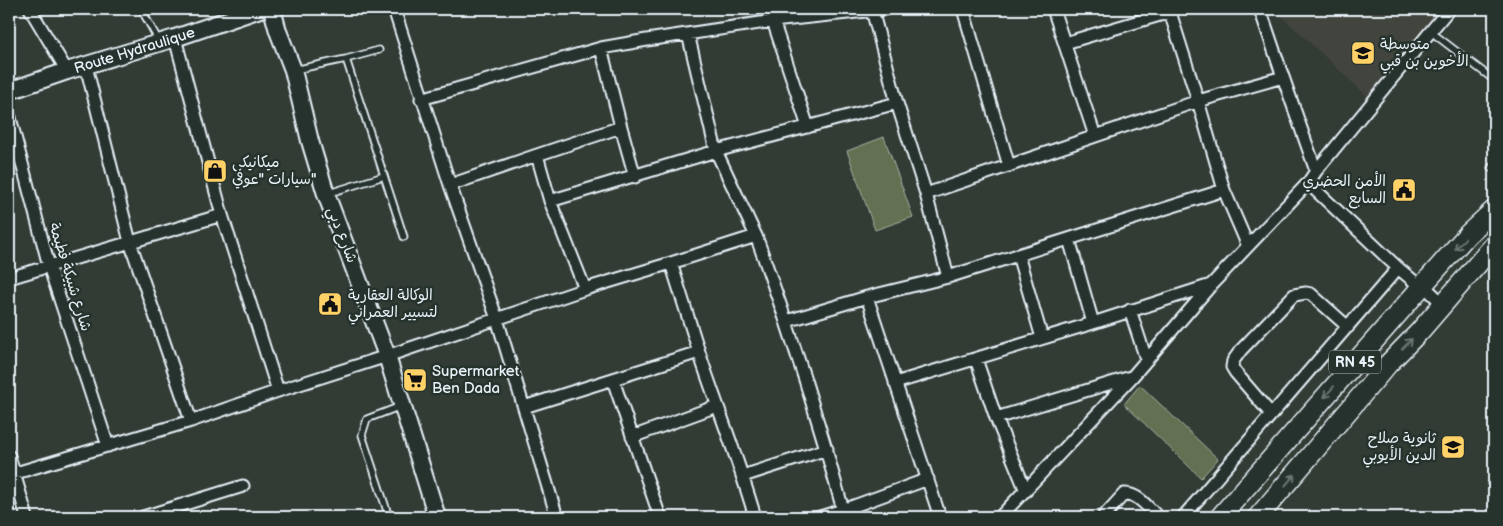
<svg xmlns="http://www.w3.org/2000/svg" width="1503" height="526" viewBox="0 0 1503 526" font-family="'Balsamiq Sans','Playpen Sans Arabic',sans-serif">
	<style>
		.built { fill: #43453e }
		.pitch { fill: #637051; stroke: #a6b0a4 }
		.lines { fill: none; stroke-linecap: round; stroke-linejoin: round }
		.lane-casing { stroke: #e8f1f8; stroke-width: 9 }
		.street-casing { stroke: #e8f1f8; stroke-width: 15 }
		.secondary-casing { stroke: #e8f1f8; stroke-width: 20 }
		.primary-casing { stroke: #e8f1f8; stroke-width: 22 }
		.lane { stroke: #26332d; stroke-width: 5.5 }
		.street { stroke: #26332d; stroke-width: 11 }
		.secondary { stroke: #26332d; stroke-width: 16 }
		.primary { stroke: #26332d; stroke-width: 19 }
		.oneway { stroke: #6a7674 }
		.labels { text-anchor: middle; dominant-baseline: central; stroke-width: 5; stroke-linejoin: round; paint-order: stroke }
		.shield { fill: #26332d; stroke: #aeb8bb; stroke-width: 1 }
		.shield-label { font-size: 14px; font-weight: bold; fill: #e8f1f8 }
		.poi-label { font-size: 15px; fill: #e8f1f8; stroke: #26332d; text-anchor: start }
		.street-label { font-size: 15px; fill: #e8f1f8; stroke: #26332d }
	</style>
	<rect width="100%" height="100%" fill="#333b35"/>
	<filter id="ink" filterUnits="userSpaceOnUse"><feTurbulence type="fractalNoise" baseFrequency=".02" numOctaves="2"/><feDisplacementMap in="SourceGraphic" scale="10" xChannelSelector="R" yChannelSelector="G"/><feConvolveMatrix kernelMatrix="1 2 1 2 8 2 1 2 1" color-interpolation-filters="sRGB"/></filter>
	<g filter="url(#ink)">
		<!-- built -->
		<path class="built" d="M 1274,9 L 1441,9 L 1368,97 Z"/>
		<!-- pitch -->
		<path class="pitch" d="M 884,137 L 913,217 L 875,230 L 847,151 Z
			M 1140,385 L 1218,459 L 1201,478 L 1124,404 Z"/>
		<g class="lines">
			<defs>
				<path id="lane" d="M 141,9 L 159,41
					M 1430,31 L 1494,80
					M 346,59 L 404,237
					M 294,70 L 346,59 L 379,50
					M 1491,168 L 1494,165
					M 326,194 L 384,176
					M 389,517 L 362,435 L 367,419 L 401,406"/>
				<path id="street" d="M 30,9 L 67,71
					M 394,9 L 450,185 L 497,319 L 557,517
					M 772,9 L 773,21 L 808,127
					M 963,9 L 1009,166
					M 1053,9 L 1095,136
					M 1260,9 L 1283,77 L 1316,171
					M 872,10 L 897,103
					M 688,34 L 716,151 L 756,236
					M 175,38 L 222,215 L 278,391
					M 1065,43 L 1170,12
					M 601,48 L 621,127
					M 86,66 L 130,242 L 191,421
					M 421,99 L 601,48 L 647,40 L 773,21 L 885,9
					M 9,114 L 49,266 L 108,446
					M 537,155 L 621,127 L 635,177
					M 1308,183 L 1398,268 L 1416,283 L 1423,285 L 1443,304
					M 450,185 L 537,155 L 550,201 L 585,289
					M 1224,190 L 1248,246
					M 926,194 L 948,277
					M 550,201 L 716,151 L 897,103 L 926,194 L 1198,101 L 1283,77
					M 1069,239 L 1093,323
					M 1018,255 L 1042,338
					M 671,263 L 699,352
					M 9,278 L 222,215
					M 1130,310 L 1146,359
					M 787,321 L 867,297
					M 976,359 L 996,418 L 1026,491
					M 613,380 L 660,517
					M 895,383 L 1093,323 L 1211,285
					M 524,407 L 699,352 C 717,407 739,461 755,517
					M 1271,414 L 1235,372 L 1232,367 L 1233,361 L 1241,350 L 1294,295 L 1306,293 L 1311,294 L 1348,327
					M 996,418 L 1131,377
					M 632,437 L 717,406
					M 9,456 L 27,517
					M 9,475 L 191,421 L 278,391 L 387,356 L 585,289 L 671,263 L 756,236 C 789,326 818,417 843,510 L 928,479
					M 743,476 L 827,449
					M 143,517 L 243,486
					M 820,517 L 843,510
					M 940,517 L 867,297 L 948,277 L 1224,190 L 1198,101 L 1169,9
					M 1000,517 L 1132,377 L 1212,284 L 1308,183 L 1316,171 L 1449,9
					M 1103,517 L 1124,494 C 1138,493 1148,508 1158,517
					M 1183,517 L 1398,268"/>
				<g id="secondary">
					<path d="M 272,9 L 278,31 L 293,70 L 310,141 L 326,194 L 387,356 L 437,517"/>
					<path id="s1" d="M 9,91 L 67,71 L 175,38 L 260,9"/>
				</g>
				<path id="primary" d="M 1220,517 L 1423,285 L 1467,235 L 1494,210
					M 1258,517 L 1388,364 L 1420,331 L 1494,245"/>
			</defs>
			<!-- lane casing -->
			<use href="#lane" class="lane-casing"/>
			<!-- street casing -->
			<use href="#street" class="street-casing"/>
			<!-- secondary casing -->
			<use href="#secondary" class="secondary-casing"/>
			<!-- primary casing -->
			<use href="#primary" class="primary-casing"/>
			<!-- lane -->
			<use href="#lane" class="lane"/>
			<!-- street -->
			<use href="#street" class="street"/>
			<!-- secondary -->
			<use href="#secondary" class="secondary"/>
			<!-- primary -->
			<use href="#primary" class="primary"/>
		</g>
		<!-- one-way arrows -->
		<defs><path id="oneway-shaft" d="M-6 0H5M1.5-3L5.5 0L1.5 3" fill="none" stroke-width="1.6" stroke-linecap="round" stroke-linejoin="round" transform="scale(1.25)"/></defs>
		<g class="oneway">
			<use href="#oneway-shaft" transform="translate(1460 244) rotate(132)"/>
			<use href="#oneway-shaft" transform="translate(1407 344) rotate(-46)"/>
			<use href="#oneway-shaft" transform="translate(1329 392) rotate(131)"/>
			<use href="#oneway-shaft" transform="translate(1290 480) rotate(-50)"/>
		</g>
	</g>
	<!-- icons -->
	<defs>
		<symbol id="school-square" viewBox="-11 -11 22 22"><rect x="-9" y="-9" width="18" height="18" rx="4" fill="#ffd166" stroke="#26332d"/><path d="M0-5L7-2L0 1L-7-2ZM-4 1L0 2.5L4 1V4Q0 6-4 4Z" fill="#111"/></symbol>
		<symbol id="shop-square" viewBox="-11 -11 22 22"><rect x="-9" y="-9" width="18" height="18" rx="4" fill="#ffd166" stroke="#26332d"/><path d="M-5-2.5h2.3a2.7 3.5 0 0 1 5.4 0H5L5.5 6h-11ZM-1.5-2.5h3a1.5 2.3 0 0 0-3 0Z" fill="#111"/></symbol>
		<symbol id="civic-square" viewBox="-11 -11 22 22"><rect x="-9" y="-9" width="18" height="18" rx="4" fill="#ffd166" stroke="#26332d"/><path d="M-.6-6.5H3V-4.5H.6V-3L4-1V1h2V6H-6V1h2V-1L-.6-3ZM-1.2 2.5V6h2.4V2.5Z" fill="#111"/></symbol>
		<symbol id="supermarket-square" viewBox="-11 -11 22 22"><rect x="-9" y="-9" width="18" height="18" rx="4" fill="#ffd166" stroke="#26332d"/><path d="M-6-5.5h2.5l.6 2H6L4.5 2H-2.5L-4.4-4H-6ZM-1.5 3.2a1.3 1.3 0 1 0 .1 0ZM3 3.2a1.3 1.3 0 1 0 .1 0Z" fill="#111"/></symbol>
	</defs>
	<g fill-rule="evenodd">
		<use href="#school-square" x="1349" y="39" width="28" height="28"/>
		<use href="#shop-square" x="201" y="157" width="28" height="28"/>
		<use href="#civic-square" x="1390" y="176" width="28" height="28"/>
		<use href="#civic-square" x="316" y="290" width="28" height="28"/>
		<use href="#supermarket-square" x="401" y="366" width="28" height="28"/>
		<use href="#school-square" x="1439" y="433" width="28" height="28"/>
	</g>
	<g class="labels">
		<!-- shield labels -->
		<rect class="shield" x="1329" y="350.5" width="52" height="23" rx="4"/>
		<g class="shield-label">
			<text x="1355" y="362">RN 45</text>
		</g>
		<!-- poi labels -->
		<g class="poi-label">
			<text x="1380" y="44">متوسطة<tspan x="1380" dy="17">الأخوين بن قبي</tspan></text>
			<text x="232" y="162">ميكانيكي<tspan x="232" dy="17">سيارات "عوفي"</tspan></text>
			<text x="1386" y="181" text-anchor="end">الأمن الحضري<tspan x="1386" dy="17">السابع</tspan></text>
			<text x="348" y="295">الوكالة العقارية<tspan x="348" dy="17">لتسيير العمراني</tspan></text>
			<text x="432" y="371">Supermarket<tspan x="432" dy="17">Ben Dada</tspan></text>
			<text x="1436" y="438" text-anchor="end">ثانوية صلاح<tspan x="1436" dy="17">الدين الأيوبي</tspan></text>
		</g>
		<!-- street labels -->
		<g class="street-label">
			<text stroke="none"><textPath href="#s1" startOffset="132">Route Hydraulique</textPath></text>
			<text transform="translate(342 235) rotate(69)">شارع دبي</text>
			<text transform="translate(70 277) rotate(73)">شارع شبيكة فطيمة</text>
		</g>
	</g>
	<!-- margin -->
	<rect width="1503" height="526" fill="none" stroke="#26332d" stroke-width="30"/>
	<rect x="15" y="15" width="1473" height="496" fill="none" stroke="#e8f1f8" stroke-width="2" filter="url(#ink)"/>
</svg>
